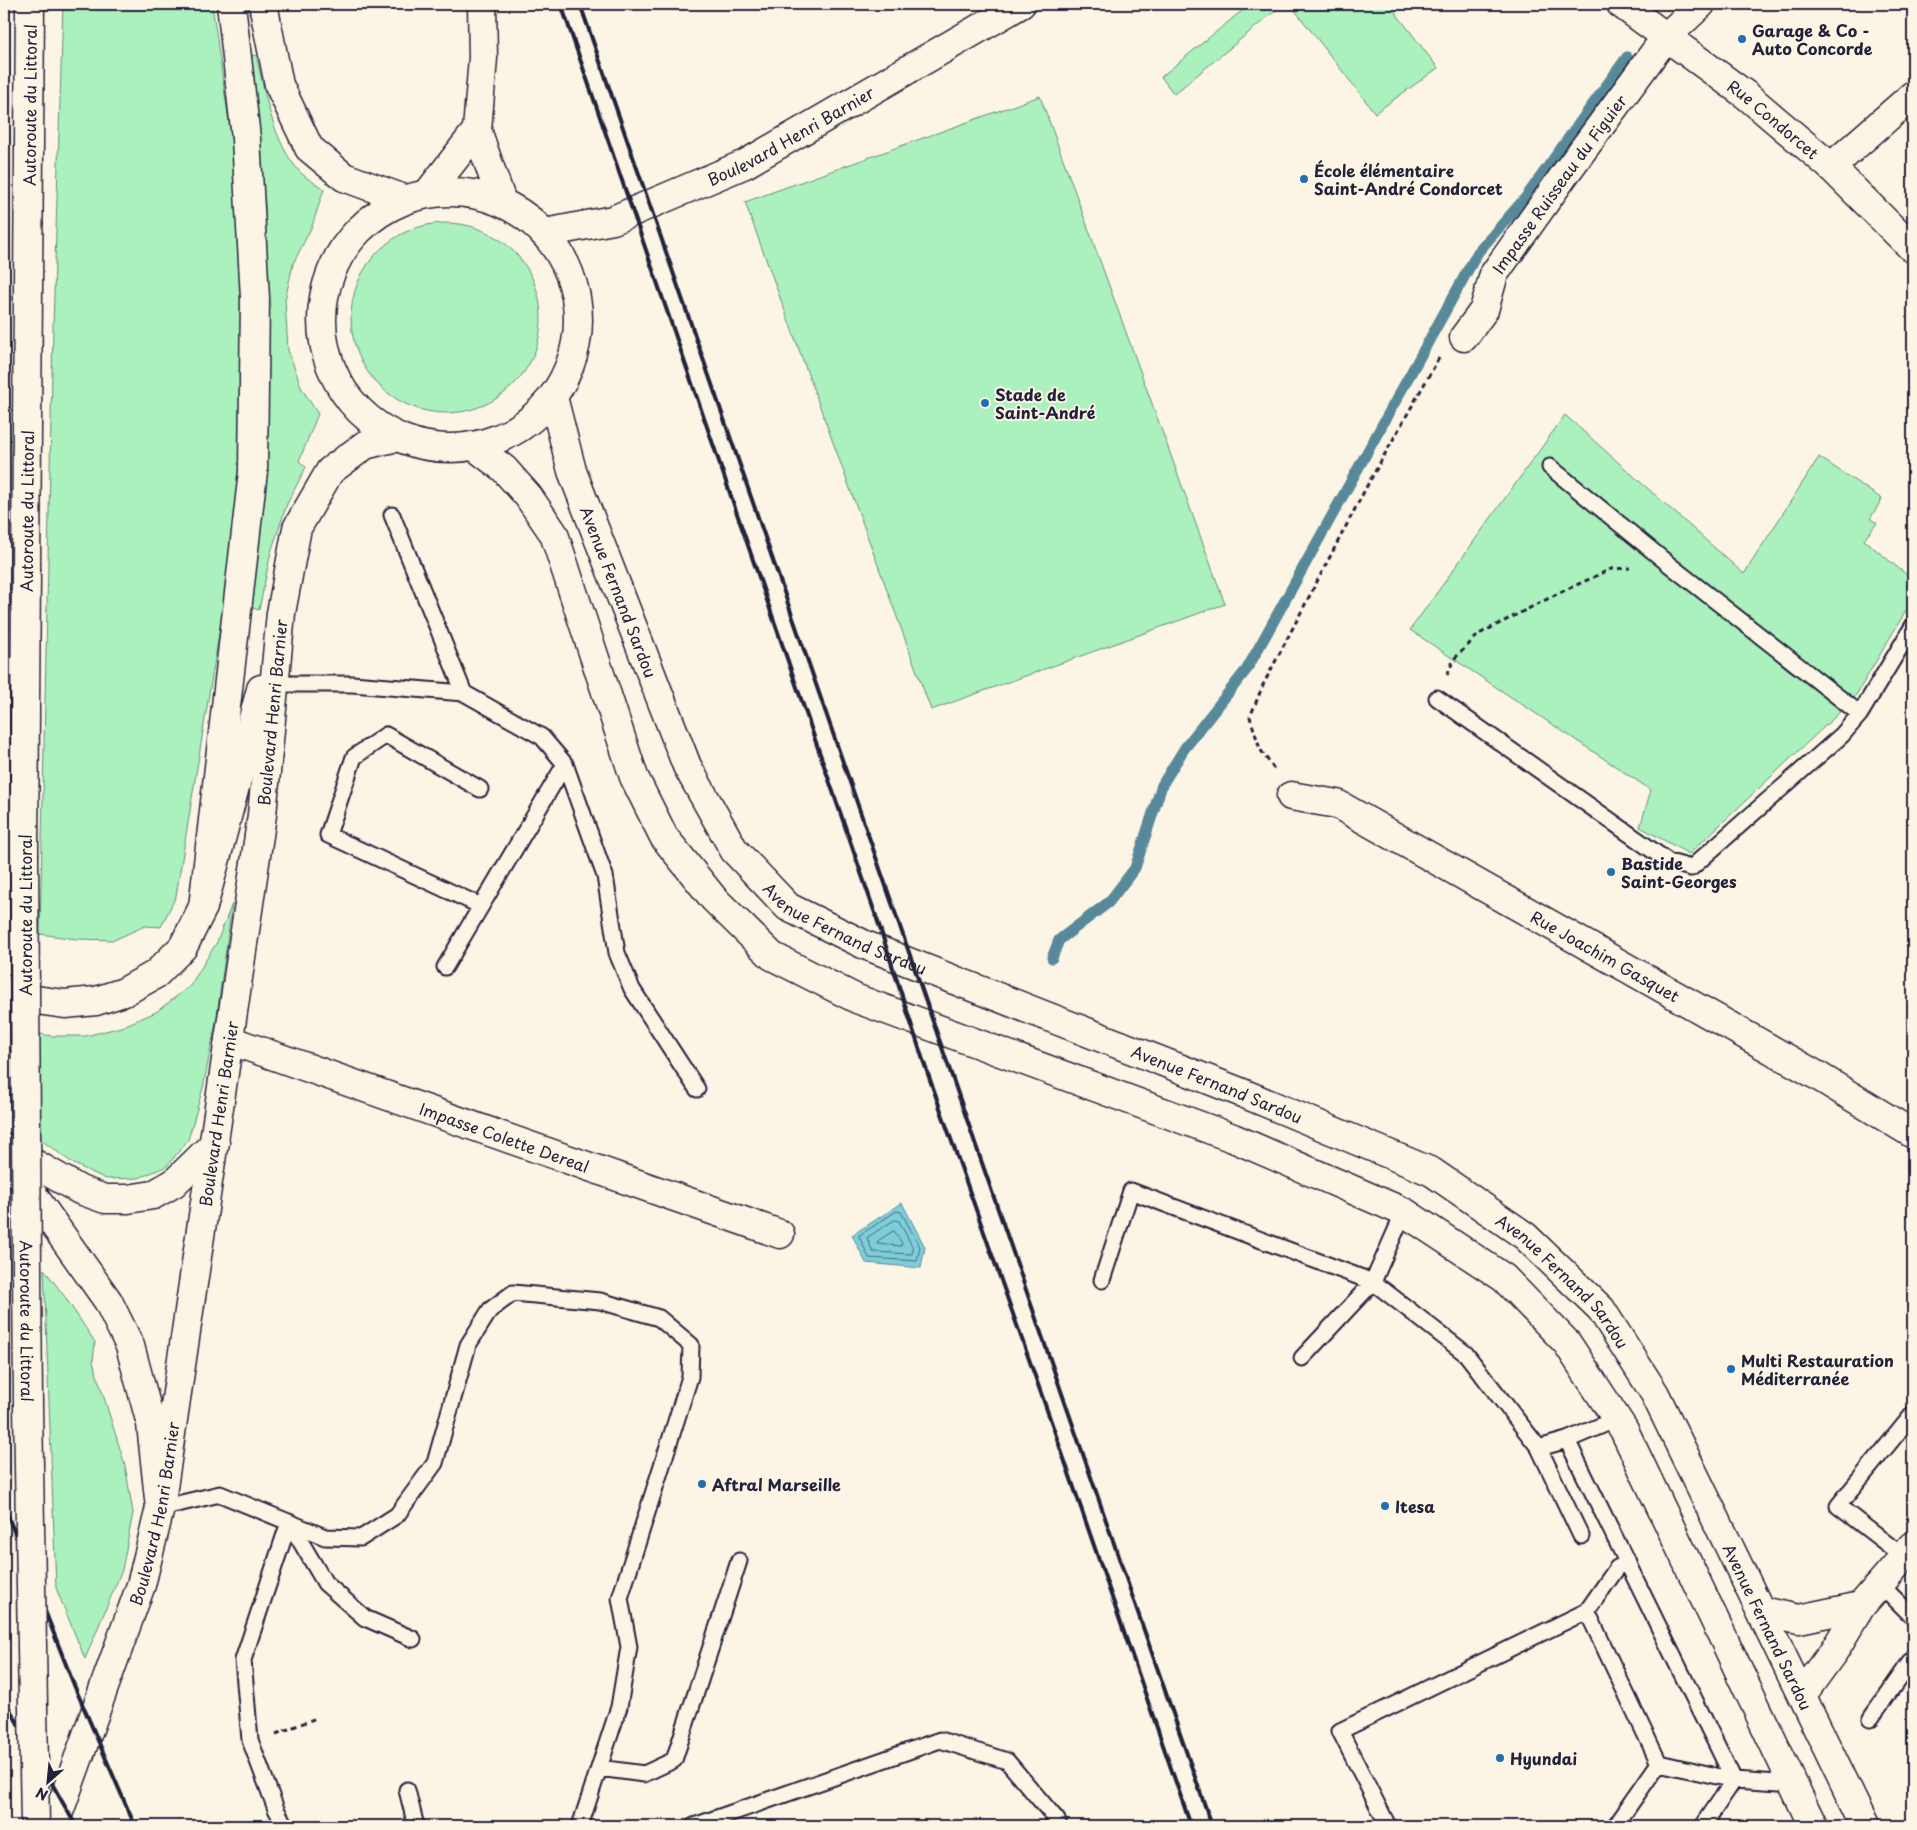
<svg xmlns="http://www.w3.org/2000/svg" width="1917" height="1830" viewBox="0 0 1917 1830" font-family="'Playpen Sans',sans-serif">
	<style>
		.green { fill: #aaf1bd; stroke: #668a7c }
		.water { fill: #7eceda; stroke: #59899a }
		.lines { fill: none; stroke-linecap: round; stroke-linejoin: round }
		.shore { stroke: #47677b; stroke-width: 1 }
		.stream { stroke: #59899a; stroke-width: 11 }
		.lane-casing { stroke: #22223b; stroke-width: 19 }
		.street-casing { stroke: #22223b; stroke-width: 31 }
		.secondary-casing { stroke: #22223b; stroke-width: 31 }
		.highway-casing { stroke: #22223b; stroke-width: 31 }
		.path { stroke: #22223b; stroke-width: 3; stroke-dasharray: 5 4; stroke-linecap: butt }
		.lane { stroke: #fcf5e5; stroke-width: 15 }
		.street { stroke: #fcf5e5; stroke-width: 28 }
		.secondary { stroke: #fcf5e5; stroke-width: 28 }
		.highway { stroke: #fcf5e5; stroke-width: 28 }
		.rail { stroke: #22223b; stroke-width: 4 }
		.highway-bridge-casing { stroke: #22223b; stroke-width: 31; stroke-linecap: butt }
		.highway-bridge { stroke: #fcf5e5; stroke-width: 28 }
		.poi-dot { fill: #1f6fb2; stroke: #fcf5e5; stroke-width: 2 }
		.labels { text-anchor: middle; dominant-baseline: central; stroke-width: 4; stroke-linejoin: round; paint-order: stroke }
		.poi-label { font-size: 16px; font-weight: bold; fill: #22223b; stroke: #fcf5e5; text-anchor: start }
		.street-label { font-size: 16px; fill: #22223b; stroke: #fcf5e5 }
	</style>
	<rect width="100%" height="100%" fill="#fcf5e5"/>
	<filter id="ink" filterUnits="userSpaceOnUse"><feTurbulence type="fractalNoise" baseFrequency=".02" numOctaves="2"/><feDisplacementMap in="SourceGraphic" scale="10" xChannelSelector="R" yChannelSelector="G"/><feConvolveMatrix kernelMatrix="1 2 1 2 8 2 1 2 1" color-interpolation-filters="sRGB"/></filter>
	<g filter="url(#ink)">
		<!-- green -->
		<path class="green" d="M 63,4 L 212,4 L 237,178 L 243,373 L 237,524 L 176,896 L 161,927 L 145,926 L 114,940 L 76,939 L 40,934 L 53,327 Z
			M 1250,4 L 1279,4 L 1281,6 L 1174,94 L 1161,77 Z
			M 1290,4 L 1389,4 L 1438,68 L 1375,113 Z
			M 256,55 C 265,92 273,144 301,173 C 307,179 317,184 324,189 L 312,226 L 293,264 L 285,300 L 288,350 L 302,389 L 318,414 L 299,461 L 306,467 L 287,504 L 271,552 L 259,610 L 250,607 L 259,546 L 267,390 L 265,205 L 248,56 Z
			M 1040,96 L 1225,604 L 931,710 L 745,202 Z
			M351 318a95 95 0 1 1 190 0a95 95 0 1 1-190 0Z
			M 1565,415 L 1744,574 L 1819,457 L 1882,499 L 1870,519 L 1877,523 L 1864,540 L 1913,580 L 1913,599 L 1850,705 L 1841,711 L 1689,854 L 1640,827 L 1651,790 L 1410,630 Z
			M 232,904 L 216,1022 L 203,1088 L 188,1140 L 167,1166 L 139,1178 L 106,1179 L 74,1164 L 41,1140 L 39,1034 L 53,1036 L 86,1036 L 121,1027 L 156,1012 L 190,986 L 217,942 Z
			M 44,1269 L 65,1297 L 95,1342 L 93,1362 L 125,1465 L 133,1513 L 122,1570 L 85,1659 L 56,1588 Z"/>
		<!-- water -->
		<path class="water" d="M 902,1203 L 925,1247 L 921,1268 L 866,1263 L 852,1235 Z"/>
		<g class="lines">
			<!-- shore -->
			<path class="shore" d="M 897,1211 L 901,1212 L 920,1247 L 917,1261 L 869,1258 L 859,1236 Z
				M 895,1220 L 899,1221 L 913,1248 L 912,1254 L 873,1252 L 867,1238 Z
				M 894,1231 L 902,1243 L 901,1246 L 877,1244 L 878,1241 Z"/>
			<!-- stream -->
			<path class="stream" d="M 1052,958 L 1059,940 L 1109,902 L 1135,868 L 1162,785 L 1184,749 L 1247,669 L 1478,252 L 1526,197 L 1627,57"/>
			<defs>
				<path id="lane" d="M 1550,467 L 1671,566 L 1860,714
					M 392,515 L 464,693
					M 274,684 L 352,684 L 464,693 L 542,737 L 565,764 L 445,967
					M 1437,698 L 1669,862 L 1691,868 L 1842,735 L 1860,714 L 1913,626
					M 565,764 L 605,876 L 617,953 L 632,989 L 697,1089
					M 480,789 L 386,735 L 354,757 L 328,835 L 481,906
					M 1102,1280 L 1131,1191 L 1373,1282 L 1466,1354 L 1539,1448 L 1567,1440 L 1617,1419
					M 1302,1358 L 1373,1282 L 1404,1212
					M 1567,1440 L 1734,1780 L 1703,1826
					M 1539,1448 L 1581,1536
					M 160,1508 L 220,1494 L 325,1537 L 361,1538 L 397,1515 L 435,1463 L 468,1345 L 490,1310 L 513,1293 L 600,1301 L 659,1318 L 691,1345 L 690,1377 L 620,1598 L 629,1647 L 619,1707 L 580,1826
					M 289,1522 L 325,1583 L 365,1618 L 413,1639
					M 1904,1557 L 1838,1506 L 1913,1414
					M 1881,1585 L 1913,1617
					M 1587,1611 L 1617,1568 L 1628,1562
					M 1871,1718 L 1913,1658
					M 1659,1763 L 1734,1780 L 1793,1784
					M 599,1768 L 644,1774 L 674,1760 L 739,1561
					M 407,1790 L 416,1826
					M 285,1826 L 276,1809 L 250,1740 L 243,1660 L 289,1522
					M 694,1826 L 940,1740 L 1007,1761 L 1057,1820 L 1059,1826
					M 1388,1826 L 1340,1731 L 1587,1611 L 1659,1763
					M 1615,1826 L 1659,1763"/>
				<g id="street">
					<path d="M 1831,167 L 1913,95"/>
					<path id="s1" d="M 545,233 L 613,220 L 745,164 L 1021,4"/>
					<path id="s2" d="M 1464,337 L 1484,310 L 1494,274 L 1565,174 L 1666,37 L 1701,4"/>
					<path id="s3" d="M 1291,796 L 1337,804 L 1818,1076 L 1913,1134"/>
					<path id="s4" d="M 229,1040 L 780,1234"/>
					<path d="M 1761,1611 L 1799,1619 L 1861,1606"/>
					<path d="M 1802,1695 L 1834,1651 L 1861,1606 L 1913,1546"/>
				</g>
				<g id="secondary">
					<path d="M 482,4 L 483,58 L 477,130 L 502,202"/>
					<path id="s5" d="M 1621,4 L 1746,95 L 1831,167 L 1913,249"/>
					<circle cx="450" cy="320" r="128"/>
					<path d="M 428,193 L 477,130"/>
					<path id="s6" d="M 553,397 L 572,471 L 687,766 L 734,850 L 788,907 L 865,945 L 1240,1092 L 1432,1172 L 1525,1236 L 1601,1309 L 1655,1394 L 1865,1826"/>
					<path d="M 474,446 L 504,469 L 528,496 L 554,534 L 634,777 L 664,837 L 714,899 L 772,956 L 857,999 L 1233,1138 L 1404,1212 L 1504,1278 L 1567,1343 L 1624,1430 L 1813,1826"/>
					<path d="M 4,989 L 29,999 L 65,1004 L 96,1001 L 124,992 L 156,974 L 183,947 L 203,907 L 261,689"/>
					<path id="s7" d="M 54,1826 L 141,1585 L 160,1508 L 262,815 L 281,613 L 297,528 L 330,471 L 365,445 L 397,437"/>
				</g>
				<g id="highway">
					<path d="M 263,4 L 279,85 L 309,148 L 344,177 L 404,199"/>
					<path id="s8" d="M 24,853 L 30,4"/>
					<path d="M 203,907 L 253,471 L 255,298 L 246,138 L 231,4"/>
					<path d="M 7,1148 L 80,1190 L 105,1199 L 128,1199 L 153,1195 L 174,1183 L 215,1143"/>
					<path d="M 4,1154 L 108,1301 L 130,1346 L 151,1424 L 160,1508"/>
				</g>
			</defs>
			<!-- lane casing -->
			<use href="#lane" class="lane-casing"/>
			<!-- street casing -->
			<use href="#street" class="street-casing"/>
			<!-- secondary casing -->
			<use href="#secondary" class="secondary-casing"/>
			<!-- highway casing -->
			<use href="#highway" class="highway-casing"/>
			<!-- path -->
			<path class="path" d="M 1447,675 L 1454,659 L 1479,634 L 1557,594 L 1611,569 L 1630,568
				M 1274,769 L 1260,749 L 1250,717 L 1263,685 L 1368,484 L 1439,358
				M 276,1734 L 316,1718"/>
			<!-- lane -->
			<use href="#lane" class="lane"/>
			<!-- street -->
			<use href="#street" class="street"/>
			<!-- secondary -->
			<use href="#secondary" class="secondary"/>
			<!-- highway -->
			<use href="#highway" class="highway"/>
			<!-- rail -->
			<path class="rail" d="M 561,4 L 877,919 L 923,1060 L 1053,1427 L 1191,1826
				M 580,4 L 1212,1826
				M 4,1506 L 74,1685 L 135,1826
				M 4,1699 L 76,1826"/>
			<defs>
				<g id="highway-bridge">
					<path id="s9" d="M 24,853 L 28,1406 L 35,1826"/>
				</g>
			</defs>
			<!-- highway-bridge casing -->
			<use href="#highway-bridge" class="highway-bridge-casing"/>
			<!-- highway-bridge -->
			<use href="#highway-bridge" class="highway-bridge"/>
		</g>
	</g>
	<!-- markers -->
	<g class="poi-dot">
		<circle cx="1742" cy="39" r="5"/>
		<circle cx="1304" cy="179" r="5"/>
		<circle cx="985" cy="403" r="5"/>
		<circle cx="1611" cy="872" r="5"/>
		<circle cx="1731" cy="1369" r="5"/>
		<circle cx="702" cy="1484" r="5"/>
		<circle cx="1385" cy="1506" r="5"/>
		<circle cx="1500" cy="1758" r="5"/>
	</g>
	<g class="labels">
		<!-- poi labels -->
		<g class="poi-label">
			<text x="1752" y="30">Garage &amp; Co -<tspan x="1752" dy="18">Auto Concorde</tspan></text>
			<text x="1314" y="170">École élémentaire<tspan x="1314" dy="18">Saint-André Condorcet</tspan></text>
			<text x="995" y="394">Stade de<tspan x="995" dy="18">Saint-André</tspan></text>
			<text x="1621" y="863">Bastide<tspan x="1621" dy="18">Saint-Georges</tspan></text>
			<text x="1741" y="1360">Multi Restauration<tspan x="1741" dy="18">Méditerranée</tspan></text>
			<text x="712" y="1484">Aftral Marseille</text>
			<text x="1395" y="1506">Itesa</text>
			<text x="1510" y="1758">Hyundai</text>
		</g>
		<!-- street labels -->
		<g class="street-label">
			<text stroke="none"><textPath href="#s8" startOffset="748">Autoroute du Littoral</textPath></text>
			<text stroke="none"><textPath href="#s5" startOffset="191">Rue Condorcet</textPath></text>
			<text stroke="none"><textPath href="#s1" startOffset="266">Boulevard Henri Barnier</textPath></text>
			<text stroke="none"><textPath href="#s2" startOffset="182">Impasse Ruisseau du Figuier</textPath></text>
			<text stroke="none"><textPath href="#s8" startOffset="342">Autoroute du Littoral</textPath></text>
			<text stroke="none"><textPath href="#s6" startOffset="206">Avenue Fernand Sardou</textPath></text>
			<text stroke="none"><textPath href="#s7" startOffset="1139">Boulevard Henri Barnier</textPath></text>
			<text transform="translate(25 915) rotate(-90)">Autoroute du Littoral</text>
			<text stroke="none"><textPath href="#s6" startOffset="628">Avenue Fernand Sardou</textPath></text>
			<text stroke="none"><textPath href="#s3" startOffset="355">Rue Joachim Gasquet</textPath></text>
			<text stroke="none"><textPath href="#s6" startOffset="1032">Avenue Fernand Sardou</textPath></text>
			<text stroke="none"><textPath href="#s7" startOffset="734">Boulevard Henri Barnier</textPath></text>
			<text stroke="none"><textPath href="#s4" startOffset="292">Impasse Colette Dereal</textPath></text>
			<text stroke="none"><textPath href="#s6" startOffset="1436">Avenue Fernand Sardou</textPath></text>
			<text stroke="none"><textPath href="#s9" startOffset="468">Autoroute du Littoral</textPath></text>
			<text stroke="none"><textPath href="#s7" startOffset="329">Boulevard Henri Barnier</textPath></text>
			<text stroke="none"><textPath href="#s6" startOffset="1842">Avenue Fernand Sardou</textPath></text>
		</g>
	</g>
	<!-- margin -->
	<rect width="1917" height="1830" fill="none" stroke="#fcf5e5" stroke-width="20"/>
	<rect x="10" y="10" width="1897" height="1810" fill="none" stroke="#22223b" stroke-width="2" filter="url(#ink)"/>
	<!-- north arrow -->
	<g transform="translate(48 1782) rotate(207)" stroke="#fcf5e5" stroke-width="4" paint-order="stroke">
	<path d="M0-4L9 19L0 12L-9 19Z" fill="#22223b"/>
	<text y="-8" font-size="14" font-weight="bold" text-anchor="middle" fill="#22223b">N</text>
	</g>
</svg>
